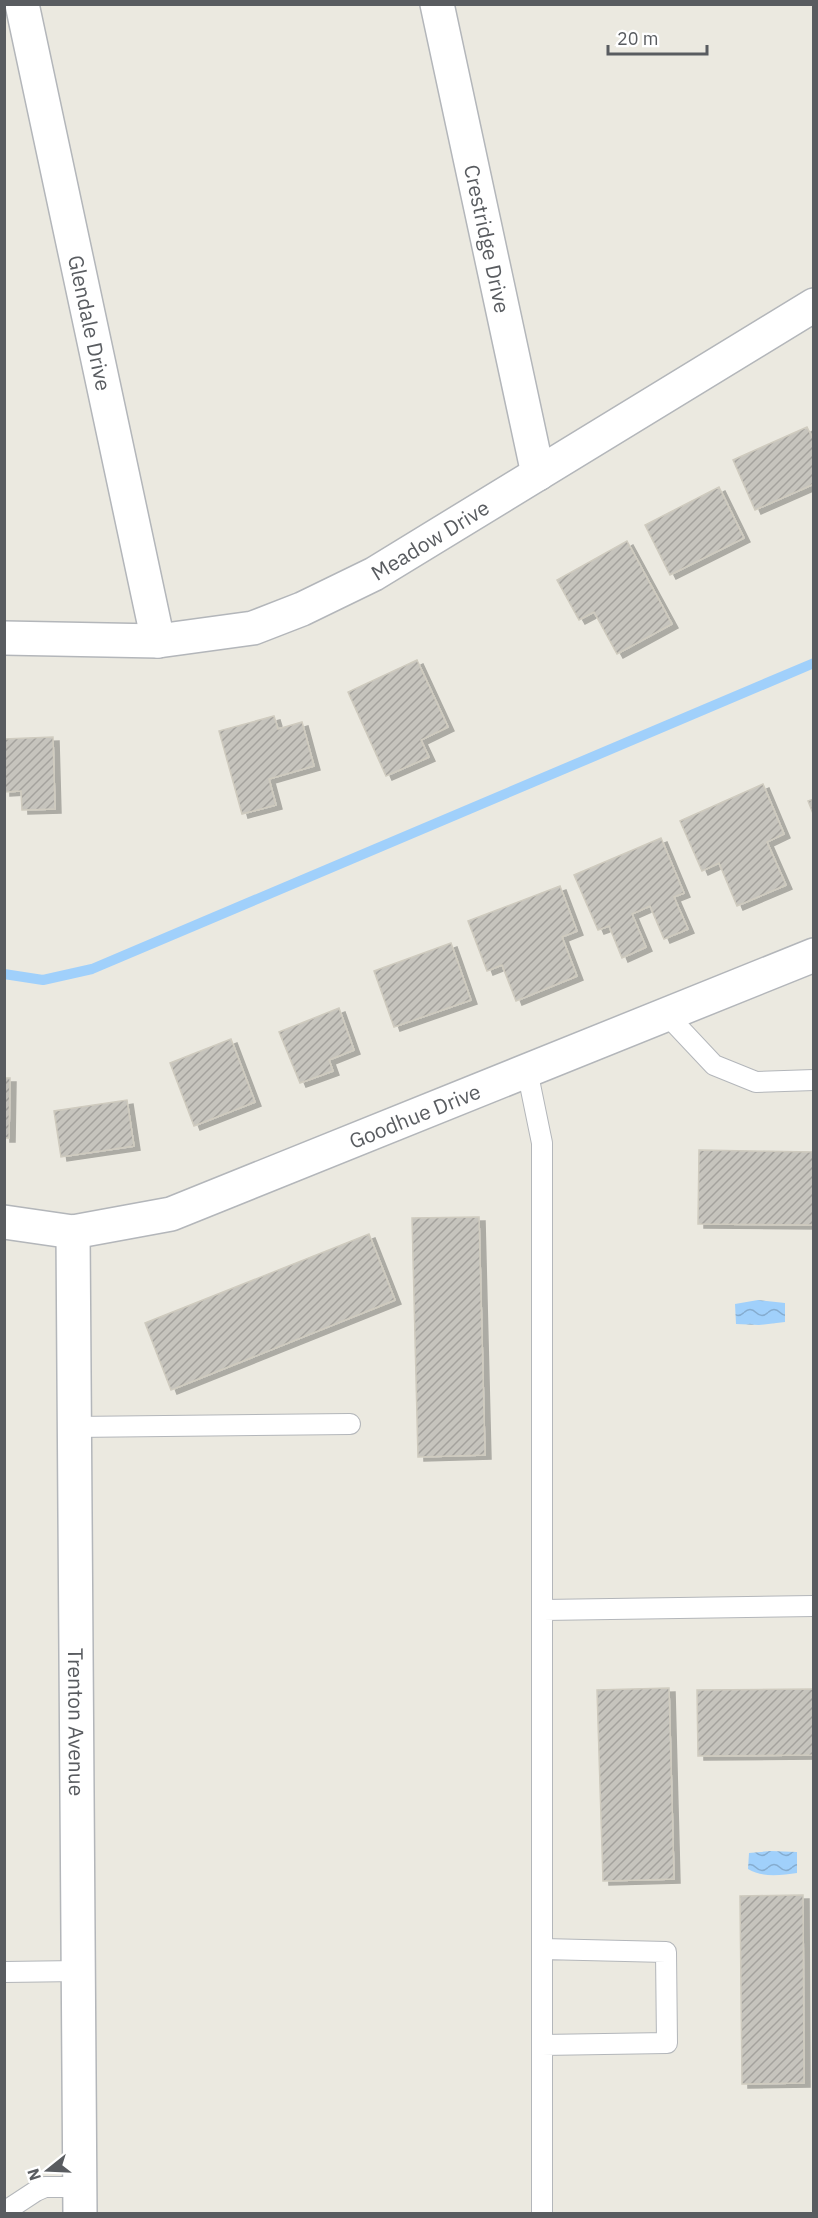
<svg xmlns="http://www.w3.org/2000/svg" width="818" height="2218" viewBox="0 0 818 2218" font-family="'IBM Plex Sans',sans-serif">
	<style>
		.water { fill: url(#water-waves) }
		.lines { fill: none; stroke-linecap: round; stroke-linejoin: round }
		.stream { stroke: #a0d0fb; stroke-width: 10 }
		.building { fill: url(#building-hatch); stroke: #cfcbbf; stroke-width: 1.5; filter: url(#shadow) }
		.lane-casing { stroke: #b3b6ba; stroke-width: 22 }
		.street-casing { stroke: #b3b6ba; stroke-width: 36 }
		.lane { stroke: #fff; stroke-width: 20 }
		.street { stroke: #fff; stroke-width: 33 }
		.labels { text-anchor: middle; dominant-baseline: central; stroke-width: 6; stroke-linejoin: round; paint-order: stroke }
		.street-label { font-size: 21px; fill: #595c60; stroke: #fff }
	</style>
	<defs>
		<pattern id="water-waves" width="16" height="10" patternUnits="userSpaceOnUse" patternTransform="scale(1.5)"><rect width="16" height="10" fill="#a0d0fb"/><path d="M0 5q4-4 8 0t8 0" fill="none" stroke="#85accf"/></pattern>
		<pattern id="building-hatch" width="6" height="6" patternUnits="userSpaceOnUse" patternTransform="scale(1.5)"><rect width="6" height="6" fill="#c6c4bd"/><path d="M-1 1l2-2M0 6l6-6M5 7l2-2" fill="none" stroke="#a4a29d"/></pattern>
		<filter id="shadow"><feDropShadow dx="6" dy="4" stdDeviation="0" flood-color="#0004"/></filter>
	</defs>
	<rect width="100%" height="100%" fill="#ebe9e0"/>
	<!-- water -->
	<path class="water" d="M 758,1300 L 785,1303 L 785,1322 L 759,1325 L 736,1324 L 735,1304 Z
		M 771,1851 L 797,1852 L 797,1873 C 782,1875 762,1878 748,1869 L 749,1853 Z"/>
	<g class="lines">
		<!-- stream -->
		<path class="stream" d="M 4,974 L 43,980 L 92,969 L 814,663"/>
	</g>
	<!-- building -->
	<path class="building" d="M 807,427 L 814,441 L 814,484 L 755,510 L 733,460 Z
		M 719,487 L 744,538 L 670,575 L 645,525 Z
		M 627,541 L 672,624 L 617,654 L 594,612 L 579,620 L 557,580 Z
		M 417,660 L 448,727 L 421,740 L 429,757 L 386,776 L 348,692 Z
		M 274,716 L 278,729 L 302,722 L 314,766 L 269,779 L 276,805 L 242,814 L 219,731 Z
		M 53,737 L 55,809 L 22,810 L 21,791 L 4,792 L 4,739 Z
		M 763,784 L 784,834 L 767,842 L 786,885 L 737,906 L 719,863 L 702,871 L 680,821 Z
		M 814,799 L 814,816 L 808,801 Z
		M 661,838 L 684,893 L 674,897 L 688,929 L 664,939 L 650,906 L 632,914 L 646,947 L 622,958 L 609,926 L 598,930 L 574,875 Z
		M 560,886 L 577,931 L 562,937 L 577,976 L 516,1001 L 502,965 L 487,971 L 468,921 Z
		M 451,943 L 471,1000 L 394,1027 L 374,971 Z
		M 339,1008 L 354,1050 L 329,1060 L 333,1071 L 300,1083 L 279,1032 Z
		M 231,1039 L 255,1102 L 194,1126 L 170,1063 Z
		M 4,1078 L 10,1078 L 9,1138 L 4,1138 Z
		M 127,1100 L 134,1146 L 61,1157 L 54,1111 Z
		M 699,1150 L 814,1152 L 814,1225 L 698,1224 Z
		M 479,1217 L 485,1455 L 418,1457 L 412,1218 Z
		M 369,1234 L 395,1300 L 171,1390 L 145,1323 Z
		M 669,1688 L 674,1879 L 603,1881 L 597,1690 Z
		M 814,1689 L 814,1755 L 698,1756 L 697,1690 Z
		M 803,1895 L 804,2083 L 742,2084 L 740,1896 Z"/>
	<g class="lines">
		<defs>
			<path id="lane" d="M 666,1014 L 714,1065 L 756,1082 L 814,1080
				M 527,1070 L 542,1143 L 542,2214
				M 74,1427 L 350,1424
				M 543,1610 L 814,1606
				M 4,1972 L 79,1971
				M 542,2045 L 667,2043 L 666,1952 L 543,1949
				M 4,2212 L 36,2191 L 45,2187 L 80,2187"/>
			<g id="street">
				<path id="s1" d="M 22,4 L 158,641"/>
				<path id="s2" d="M 437,4 L 538,474"/>
				<path id="s3" d="M 4,638 L 158,641 L 253,628 L 302,609 L 374,574 L 814,305"/>
				<path id="s4" d="M 4,1222 L 73,1232 L 171,1214 L 814,955"/>
				<path id="s5" d="M 73,1232 L 80,2214"/>
			</g>
		</defs>
		<!-- lane casing -->
		<use href="#lane" class="lane-casing"/>
		<!-- street casing -->
		<use href="#street" class="street-casing"/>
		<!-- lane -->
		<use href="#lane" class="lane"/>
		<!-- street -->
		<use href="#street" class="street"/>
	</g>
	<g class="labels">
		<!-- street labels -->
		<g class="street-label">
			<text stroke="none"><textPath href="#s2" startOffset="240">Crestridge Drive</textPath></text>
			<text stroke="none"><textPath href="#s1" startOffset="326">Glendale Drive</textPath></text>
			<text stroke="none"><textPath href="#s3" startOffset="448">Meadow Drive</textPath></text>
			<text stroke="none"><textPath href="#s4" startOffset="432">Goodhue Drive</textPath></text>
			<text stroke="none"><textPath href="#s5" startOffset="490">Trenton Avenue</textPath></text>
		</g>
	</g>
	<!-- border -->
	<rect width="818" height="2218" fill="none" stroke="#595c60" stroke-width="12"/>
	<!-- north arrow -->
	<g transform="translate(48 2170) rotate(252)" stroke="#ffffff" stroke-width="4.5" paint-order="stroke">
	<path d="M0-4.5L10 22L0 15L-10 22Z" fill="#595c60"/>
	<text y="-9" font-size="16" font-weight="bold" text-anchor="middle" fill="#595c60">N</text>
	</g>
	<!-- scale -->
	<path d="M608 45v9h99v-9" fill="none" stroke="#595c60" stroke-width="3"/>
	<text x="617" y="45" font-size="18" fill="#595c60" stroke="#ffffff" stroke-width="4.5" paint-order="stroke">20 m</text>
</svg>
